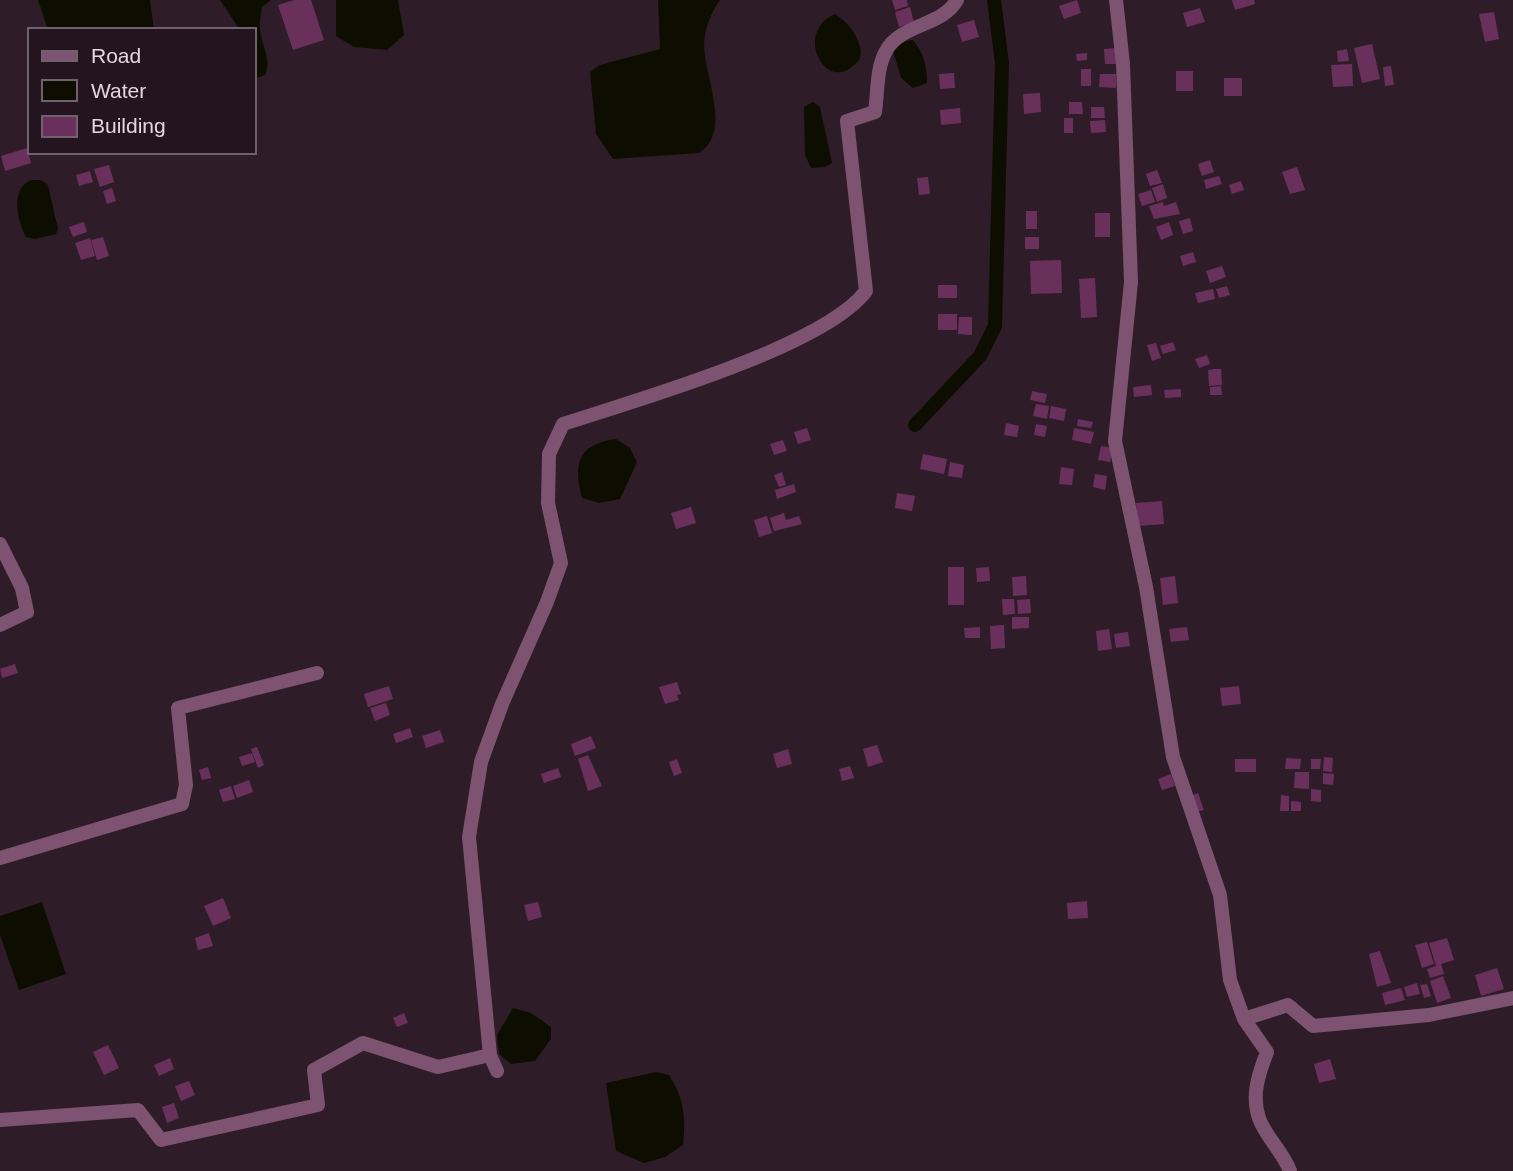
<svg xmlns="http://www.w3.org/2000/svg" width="1513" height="1171" viewBox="0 0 1513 1171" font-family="Arial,sans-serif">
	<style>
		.water { fill: #0e0e00 }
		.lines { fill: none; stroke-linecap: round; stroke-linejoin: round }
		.canal { stroke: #0e0e00; stroke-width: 14 }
		.building { fill: #6a305c }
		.street { stroke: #7e5372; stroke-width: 14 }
	</style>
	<rect width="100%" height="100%" fill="#2e1d29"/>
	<!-- water -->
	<path class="water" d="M 38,0 L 150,0 L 154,30 L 48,30 Z
		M 220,0 L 271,0 L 262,7 C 261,15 259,23 260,30 C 262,47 272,59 265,75 L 254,79 L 254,30 L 240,30 Z
		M 336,0 L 398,0 L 404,35 L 387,50 L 354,47 L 336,36 Z
		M 658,0 L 720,0 C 713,10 707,23 705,35 C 698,67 736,129 699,153 L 613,159 L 596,134 L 590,72 L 600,65 L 660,49 Z
		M 835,14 C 848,23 856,32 860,47 C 862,55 860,61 853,66 C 824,92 794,31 835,14 Z
		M 913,40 C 924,54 927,65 927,83 L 913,88 L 901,78 L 893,51 L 902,42 Z
		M 813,102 L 820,107 L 832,163 L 825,167 L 811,168 L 805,155 L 804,107 Z
		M 31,180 L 41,180 L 48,185 L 58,229 L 56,234 L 35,239 L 26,237 C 17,220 10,189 31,180 Z
		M 616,439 L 630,448 L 637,462 L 620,499 L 599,503 L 582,498 C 573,465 577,444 616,439 Z
		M 42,902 L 66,974 L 19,990 L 0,935 L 0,916 Z
		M 513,1008 L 531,1013 L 551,1027 L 551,1039 L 535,1061 L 511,1064 L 499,1054 L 497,1035 Z
		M 656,1072 L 669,1075 C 684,1098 686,1118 683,1145 L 665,1157 L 644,1163 L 616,1151 L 606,1083 Z"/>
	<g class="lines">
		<!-- canal -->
		<path class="canal" d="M 915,425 L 980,356 L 995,326 L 1002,63 L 994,0"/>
	</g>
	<!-- building -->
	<path class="building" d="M 294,0 L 311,0 L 324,40 L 293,50 L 278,5 Z
		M 892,0 L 907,0 L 908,6 L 895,10 Z
		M 1077,0 L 1081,13 L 1064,19 L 1059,6 Z
		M 1232,0 L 1254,0 L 1255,4 L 1235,10 Z
		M 910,7 L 914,22 L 899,27 L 895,12 Z
		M 1200,8 L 1205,22 L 1187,27 L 1183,13 Z
		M 1494,12 L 1499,39 L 1485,42 L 1479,14 Z
		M 974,20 L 979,37 L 962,42 L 957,25 Z
		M 1372,44 L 1380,79 L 1362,83 L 1354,48 Z
		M 1117,48 L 1117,64 L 1105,64 L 1104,49 Z
		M 1347,49 L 1349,61 L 1338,62 L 1337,51 Z
		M 1087,53 L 1087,60 L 1077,61 L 1076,54 Z
		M 1352,64 L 1353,86 L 1333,87 L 1331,65 Z
		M 1391,66 L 1394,85 L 1385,86 L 1383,67 Z
		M 1081,69 L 1091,69 L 1091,86 L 1081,86 Z
		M 1176,71 L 1193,71 L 1193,91 L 1176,91 Z
		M 954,73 L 955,88 L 940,89 L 939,74 Z
		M 1100,74 L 1116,74 L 1116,88 L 1099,87 Z
		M 1224,78 L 1242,78 L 1242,96 L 1224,96 Z
		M 1040,93 L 1041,112 L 1024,114 L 1023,94 Z
		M 1069,102 L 1082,102 L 1083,114 L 1069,114 Z
		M 1091,107 L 1104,107 L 1105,118 L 1091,118 Z
		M 960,108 L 961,123 L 941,125 L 940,110 Z
		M 1064,118 L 1073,118 L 1073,133 L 1064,133 Z
		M 1105,120 L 1106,132 L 1091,133 L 1090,121 Z
		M 27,148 L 31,163 L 5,171 L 1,156 Z
		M 1210,160 L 1214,172 L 1202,176 L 1198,164 Z
		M 109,165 L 114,182 L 100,187 L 94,169 Z
		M 1297,167 L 1305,190 L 1290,194 L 1282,172 Z
		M 1157,170 L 1162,183 L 1150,186 L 1146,174 Z
		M 90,171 L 93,182 L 79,186 L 76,175 Z
		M 1219,176 L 1222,184 L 1206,189 L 1204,180 Z
		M 928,177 L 930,194 L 919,195 L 917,178 Z
		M 1241,181 L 1244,190 L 1232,194 L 1229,185 Z
		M 1163,184 L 1167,198 L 1157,202 L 1152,188 Z
		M 112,188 L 116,201 L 107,204 L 103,191 Z
		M 1151,190 L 1155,202 L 1142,206 L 1138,194 Z
		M 1163,202 L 1164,206 L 1176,202 L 1180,214 L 1154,219 L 1149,206 Z
		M 1026,211 L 1037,211 L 1037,229 L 1026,229 Z
		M 1095,213 L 1110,213 L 1110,237 L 1095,237 Z
		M 1190,218 L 1193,231 L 1183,234 L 1179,221 Z
		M 84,222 L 87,232 L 73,237 L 69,227 Z
		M 1169,222 L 1173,235 L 1161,240 L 1156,227 Z
		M 103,237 L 109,256 L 97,260 L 91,240 Z
		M 1025,237 L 1039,237 L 1039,249 L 1025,249 Z
		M 90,238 L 95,256 L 81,260 L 75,243 Z
		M 1193,252 L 1196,262 L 1183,266 L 1180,256 Z
		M 1061,260 L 1062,293 L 1031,294 L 1030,261 Z
		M 1222,266 L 1226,277 L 1210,283 L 1206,271 Z
		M 1095,278 L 1097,317 L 1081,318 L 1079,279 Z
		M 938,285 L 957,285 L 957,298 L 938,298 Z
		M 1227,286 L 1230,295 L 1219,298 L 1216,289 Z
		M 1213,289 L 1215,299 L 1198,303 L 1195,293 Z
		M 938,314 L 957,314 L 957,330 L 938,330 Z
		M 959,317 L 972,317 L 972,335 L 958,334 Z
		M 1173,342 L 1176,350 L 1163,354 L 1160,346 Z
		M 1156,343 L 1161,358 L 1152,361 L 1147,345 Z
		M 1207,355 L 1210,364 L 1199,368 L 1195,359 Z
		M 1214,369 L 1221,369 L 1222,385 L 1209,386 L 1208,370 Z
		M 1151,385 L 1152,395 L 1134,397 L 1133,387 Z
		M 1221,386 L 1222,395 L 1210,395 L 1210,387 Z
		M 1181,389 L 1181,397 L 1165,398 L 1164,390 Z
		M 1032,391 L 1047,394 L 1045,403 L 1030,400 Z
		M 1036,404 L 1049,406 L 1047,419 L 1033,416 Z
		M 1051,406 L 1066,409 L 1064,421 L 1049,418 Z
		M 1078,419 L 1093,422 L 1091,428 L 1077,426 Z
		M 1006,423 L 1019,426 L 1017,437 L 1004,435 Z
		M 1036,424 L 1047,426 L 1045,437 L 1034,435 Z
		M 807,428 L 811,440 L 798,444 L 794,432 Z
		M 1074,428 L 1094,432 L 1091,444 L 1072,440 Z
		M 783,440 L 787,451 L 774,455 L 770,444 Z
		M 1101,446 L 1113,448 L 1110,462 L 1098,460 Z
		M 923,454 L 947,459 L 944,474 L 920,469 Z
		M 950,462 L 964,465 L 962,478 L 948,476 Z
		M 1061,467 L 1074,469 L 1072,485 L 1059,484 Z
		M 782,472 L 786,485 L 779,487 L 774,475 Z
		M 1095,474 L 1107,476 L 1105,490 L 1093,487 Z
		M 794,484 L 796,492 L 777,499 L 775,490 Z
		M 897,493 L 915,496 L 912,511 L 895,508 Z
		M 1162,501 L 1164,524 L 1138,526 L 1136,503 Z
		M 691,507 L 696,523 L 676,529 L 671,513 Z
		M 784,513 L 786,520 L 799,516 L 802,524 L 774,531 L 770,518 Z
		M 767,516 L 772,533 L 759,537 L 754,520 Z
		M 948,567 L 964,567 L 964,605 L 948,605 Z
		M 989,567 L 990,581 L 977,582 L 976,568 Z
		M 1026,576 L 1027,595 L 1013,596 L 1012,577 Z
		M 1175,576 L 1178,603 L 1163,605 L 1160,578 Z
		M 1002,599 L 1014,599 L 1015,614 L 1003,615 Z
		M 1030,599 L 1031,613 L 1018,614 L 1017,600 Z
		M 1012,617 L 1029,617 L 1029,628 L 1012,629 Z
		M 1004,625 L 1005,648 L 991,649 L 990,626 Z
		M 980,627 L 980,638 L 965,638 L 964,628 Z
		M 1187,627 L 1189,640 L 1171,642 L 1169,629 Z
		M 1109,629 L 1112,649 L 1098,651 L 1096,631 Z
		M 1128,632 L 1130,646 L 1116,648 L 1114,634 Z
		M 15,664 L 18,673 L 2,678 L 0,669 Z
		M 677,682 L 681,694 L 677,695 L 679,700 L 665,704 L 659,687 Z
		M 389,686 L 393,699 L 368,707 L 364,694 Z
		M 1239,686 L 1241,704 L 1222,706 L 1220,688 Z
		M 386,703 L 390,715 L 375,721 L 370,708 Z
		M 410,728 L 413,737 L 396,743 L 393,734 Z
		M 440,730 L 444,742 L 426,748 L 422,736 Z
		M 591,736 L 596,748 L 575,756 L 571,744 Z
		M 877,745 L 883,762 L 868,767 L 863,749 Z
		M 257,747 L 264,765 L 258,768 L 251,749 Z
		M 788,749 L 792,764 L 777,768 L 773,754 Z
		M 252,753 L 255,762 L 242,766 L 239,757 Z
		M 588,755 L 602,786 L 588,791 L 578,759 Z
		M 1324,757 L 1333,758 L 1332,772 L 1323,771 Z
		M 1286,758 L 1301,759 L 1300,769 L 1285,769 Z
		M 677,759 L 682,773 L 674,776 L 669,762 Z
		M 1235,759 L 1256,759 L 1256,772 L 1235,772 Z
		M 1311,759 L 1321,759 L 1320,769 L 1311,769 Z
		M 850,766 L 854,778 L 842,781 L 839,769 Z
		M 208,767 L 211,778 L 202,780 L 199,770 Z
		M 558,768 L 561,777 L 544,783 L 541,774 Z
		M 1295,772 L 1309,772 L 1309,789 L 1294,788 Z
		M 1323,773 L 1334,774 L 1333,785 L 1323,784 Z
		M 1171,774 L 1175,786 L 1162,790 L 1158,779 Z
		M 249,780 L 253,792 L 237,798 L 233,786 Z
		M 231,786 L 235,799 L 223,802 L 219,790 Z
		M 1311,789 L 1321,790 L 1321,802 L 1311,801 Z
		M 1198,793 L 1204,810 L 1195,812 L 1190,796 Z
		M 1281,795 L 1289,796 L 1289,811 L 1280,811 Z
		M 1291,801 L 1301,802 L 1301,811 L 1291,811 Z
		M 223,898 L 231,918 L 213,926 L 204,906 Z
		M 1087,901 L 1088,918 L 1068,919 L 1067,903 Z
		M 538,902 L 542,917 L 528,921 L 524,905 Z
		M 209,933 L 213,946 L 198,950 L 195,938 Z
		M 1447,938 L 1454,960 L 1441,964 L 1444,974 L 1430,978 L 1427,969 L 1436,966 L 1429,943 Z
		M 1427,942 L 1434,964 L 1422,968 L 1415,945 Z
		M 1380,951 L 1391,983 L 1377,987 L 1369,954 Z
		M 1497,968 L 1504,989 L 1481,996 L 1475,975 Z
		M 1443,976 L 1451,998 L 1437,1003 L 1430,981 Z
		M 1417,983 L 1420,994 L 1407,997 L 1404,987 Z
		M 1427,984 L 1431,996 L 1424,998 L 1420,985 Z
		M 1401,988 L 1405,1000 L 1385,1005 L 1382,993 Z
		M 404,1013 L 408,1023 L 397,1027 L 393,1018 Z
		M 108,1045 L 119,1068 L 104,1075 L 93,1052 Z
		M 170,1058 L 174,1069 L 159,1076 L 154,1065 Z
		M 1330,1059 L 1336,1079 L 1319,1083 L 1314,1064 Z
		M 189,1081 L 195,1095 L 181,1101 L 175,1086 Z
		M 174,1103 L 179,1118 L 167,1123 L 162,1107 Z"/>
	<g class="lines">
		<!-- street -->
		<path class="street" d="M 1116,0 L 1123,64 L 1131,282 L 1115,441 L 1146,587 L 1173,757 L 1220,895 L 1230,980 L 1244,1019
			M 0,544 L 22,588 L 27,612 L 0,625
			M 0,858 L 182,804 L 186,785 L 178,708 L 317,673
			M 497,1071 L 490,1055 L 469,837 L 481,762 L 502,704 L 547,602 L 561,563 L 548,503 L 549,454 L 563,424 C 634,401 824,347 866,291 L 847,121 L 875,112 C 878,92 876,69 886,51 C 900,24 943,26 957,0
			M 0,1120 L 138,1110 L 161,1140 L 318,1105 L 314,1070 L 363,1043 L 438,1067 L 490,1055
			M 1290,1171 C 1283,1152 1265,1136 1259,1118 C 1251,1095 1259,1073 1267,1052 L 1244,1019 L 1288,1005 L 1313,1026 L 1429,1015 L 1513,998"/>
	</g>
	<!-- legend -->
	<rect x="28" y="28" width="228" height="126" fill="#241420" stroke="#70626c" stroke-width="2"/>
	<rect x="42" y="51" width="35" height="10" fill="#7e5372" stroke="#70626c" stroke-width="2"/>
	<text x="91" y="63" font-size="21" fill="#e3d7df">Road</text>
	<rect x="42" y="80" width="35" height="21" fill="#0e0e00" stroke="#70626c" stroke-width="2"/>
	<text x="91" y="98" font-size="21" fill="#e3d7df">Water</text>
	<rect x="42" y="116" width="35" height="21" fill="#6a305c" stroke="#70626c" stroke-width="2"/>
	<text x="91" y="133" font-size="21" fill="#e3d7df">Building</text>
</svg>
